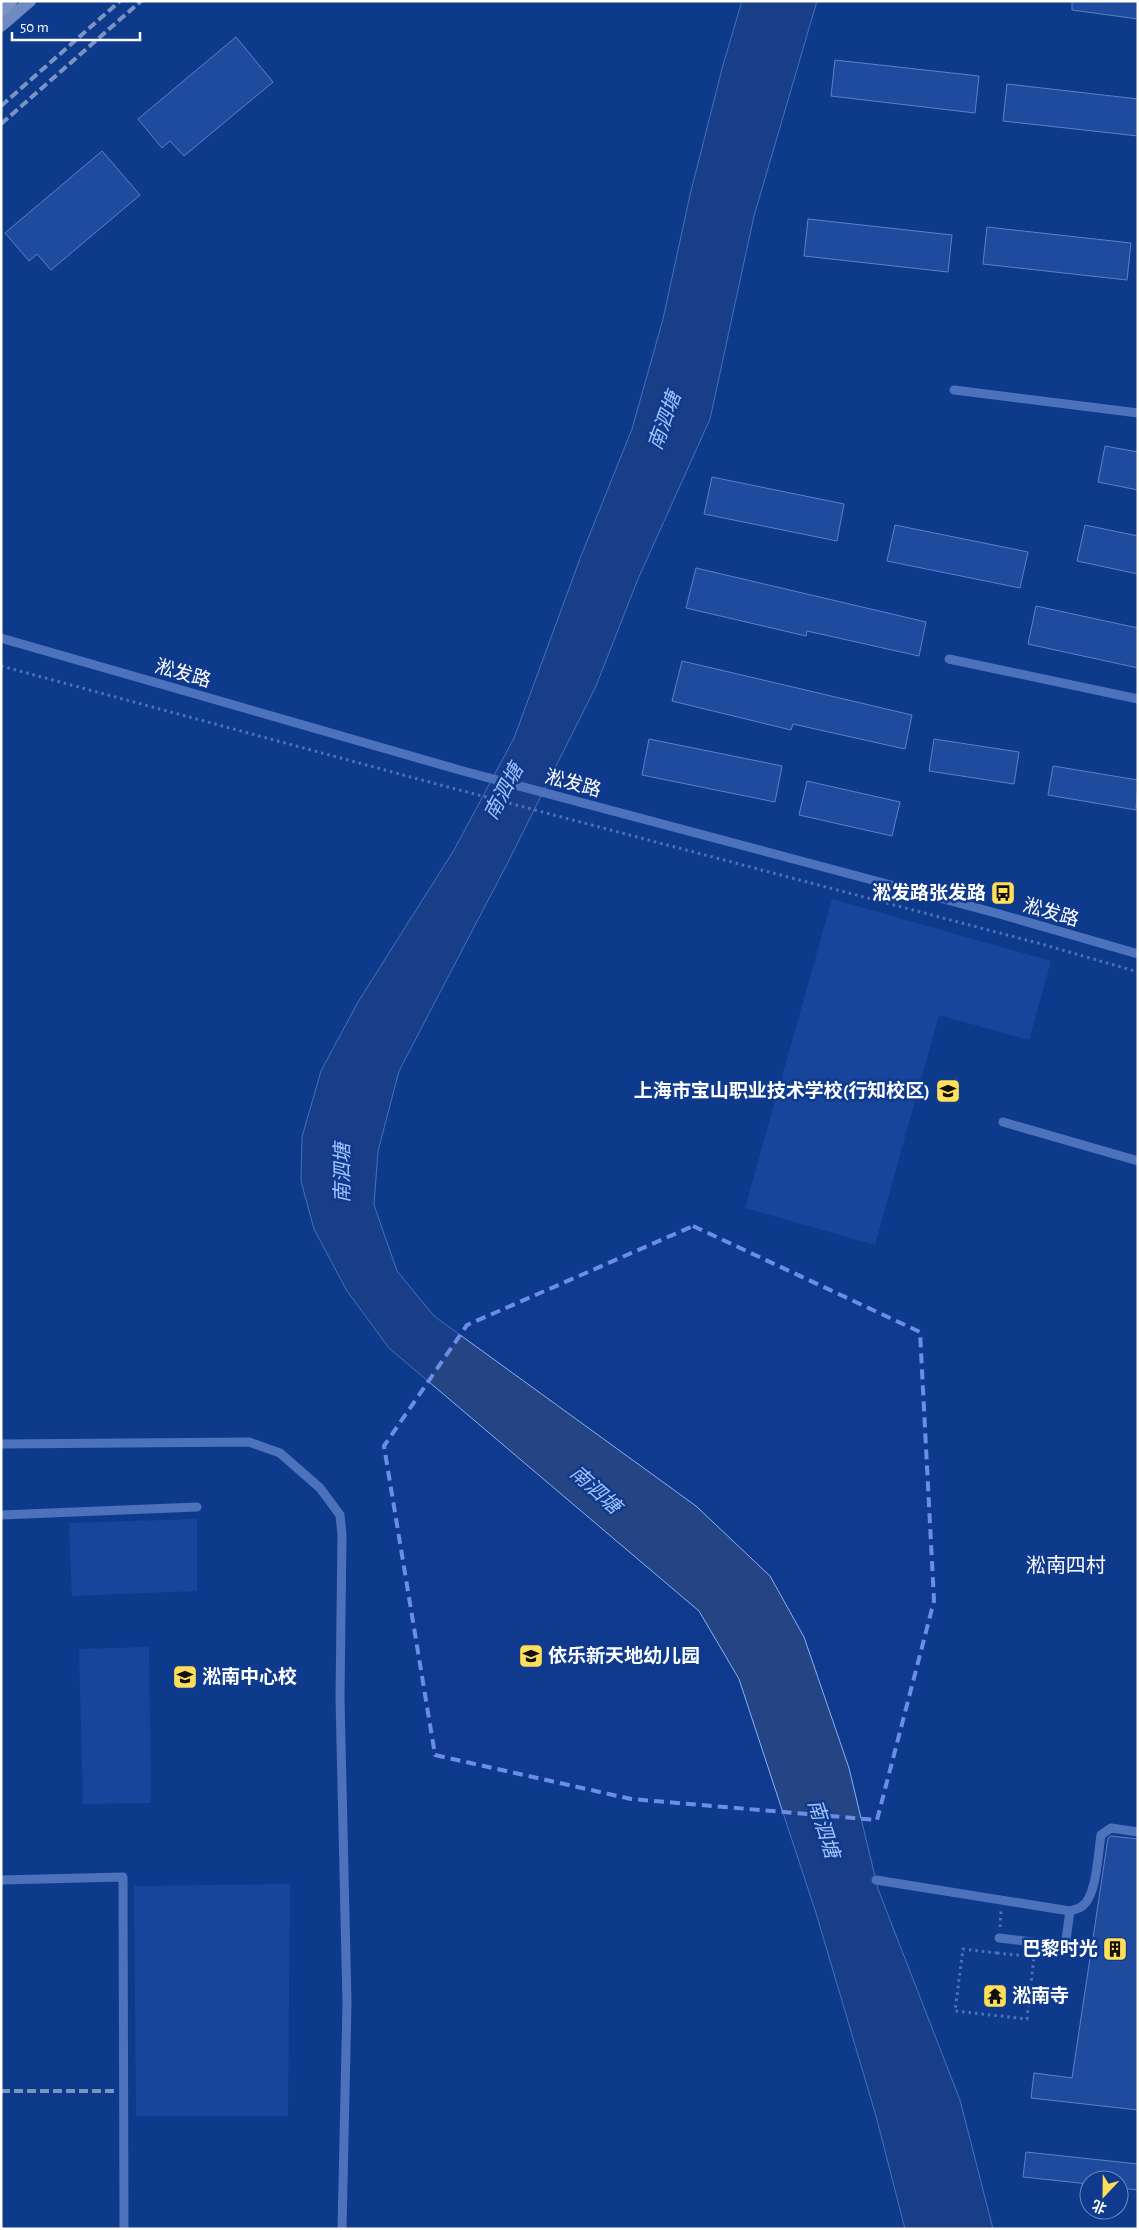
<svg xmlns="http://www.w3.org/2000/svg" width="1139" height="2230" viewBox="0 0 1139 2230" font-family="'Alegreya Sans','Noto Sans SC',sans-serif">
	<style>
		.green { fill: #2052ad }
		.water { fill: #254483; stroke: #87b0f7 }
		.building { fill: #3361b5; stroke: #bed4fe }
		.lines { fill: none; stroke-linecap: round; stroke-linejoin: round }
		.path { stroke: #96b7f3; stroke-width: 3; stroke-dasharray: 2.5 4; stroke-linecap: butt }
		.minor { stroke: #96b7f3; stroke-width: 9 }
		.major { stroke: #e2ebff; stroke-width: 12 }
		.highway { stroke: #fff; stroke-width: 15 }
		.rail { stroke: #fff; stroke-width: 4; stroke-dasharray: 9 4; stroke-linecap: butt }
		.marked { fill: none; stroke: #6c8ce6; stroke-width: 4; stroke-dasharray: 10 6; stroke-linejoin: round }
		.labels { text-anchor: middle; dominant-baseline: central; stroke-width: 5; stroke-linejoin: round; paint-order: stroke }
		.street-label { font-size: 19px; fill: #fff; stroke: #0f3a8d }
		.poi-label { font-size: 19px; font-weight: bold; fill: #fff; stroke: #0f3a8d; text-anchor: end }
		.water-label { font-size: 20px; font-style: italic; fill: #a2c2fa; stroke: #0f3a8d }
		.neighbourhood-label { font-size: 20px; fill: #fff; stroke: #0f3a8d }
	</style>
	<rect width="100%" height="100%" fill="#0f3a8d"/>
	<!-- green -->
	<path class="green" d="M 832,899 L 1051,961 L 1029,1040 L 939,1015 L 875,1245 L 745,1208 Z
		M 197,1519 L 197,1591 L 72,1596 L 69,1523 Z
		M 149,1647 L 151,1803 L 83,1804 L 79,1649 Z
		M 290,1884 L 288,2116 L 136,2116 L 134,1886 Z"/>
	<!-- water -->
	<path class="water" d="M 742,1 L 817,1 L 754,216 L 710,419 L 638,579 L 596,686 L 508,862 L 399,1071 L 378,1151 L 374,1205 L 397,1271 L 434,1316 L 696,1506 L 770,1576 L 804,1637 L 849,1768 L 878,1889 L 960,2100 L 993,2229 L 905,2229 L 876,2116 L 816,1913 L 739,1679 L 699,1611 L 389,1348 L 347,1291 L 314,1229 L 301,1181 L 302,1137 L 321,1071 L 358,1002 L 454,850 L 514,738 L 581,556 L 632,429 L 663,319 L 690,195 L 723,65 Z"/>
	<!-- building -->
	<path class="building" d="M 1072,1 L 1138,1 L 1138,19 L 1072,10 Z
		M 236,37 L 273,82 L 184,156 L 170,141 L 162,148 L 138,119 Z
		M 835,60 L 979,76 L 975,113 L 831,96 Z
		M 1007,84 L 1138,99 L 1138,136 L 1003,121 Z
		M 102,151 L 140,195 L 51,270 L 37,254 L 29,261 L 5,233 Z
		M 808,219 L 952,235 L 948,272 L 804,256 Z
		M 987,227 L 1131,243 L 1127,280 L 983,264 Z
		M 1105,446 L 1138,452 L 1138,490 L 1098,482 Z
		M 712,477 L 844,504 L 837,541 L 704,514 Z
		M 895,525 L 1028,552 L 1020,588 L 887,561 Z
		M 1085,525 L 1138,536 L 1138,574 L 1077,561 Z
		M 696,568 L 926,622 L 919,656 L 807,631 L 806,636 L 686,608 Z
		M 1036,606 L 1138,628 L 1138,668 L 1028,644 Z
		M 682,661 L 912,715 L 905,749 L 793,724 L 791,730 L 672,701 Z
		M 649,739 L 782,766 L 775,802 L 642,775 Z
		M 934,739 L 1019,752 L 1014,784 L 929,771 Z
		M 1053,766 L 1138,780 L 1136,810 L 1048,795 Z
		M 807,781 L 900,802 L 892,836 L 799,815 Z
		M 1111,1836 L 1138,1839 L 1138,2110 L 1031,2098 L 1034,2073 L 1072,2078 L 1108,1838 Z
		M 1026,2152 L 1138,2164 L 1138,2190 L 1119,2188 L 1119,2180 L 1089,2180 L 1089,2184 L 1023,2177 Z"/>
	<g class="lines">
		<!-- path -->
		<path class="path" d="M 1,666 L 418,779 L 1045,945 L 1138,972
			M 1000,1927 L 1001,1911
			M 997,1953 L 1034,1957 L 1027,2019 L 955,2011 L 963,1949 L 997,1953 L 997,1951"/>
		<!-- minor -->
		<path class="minor" d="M 954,390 L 1138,413
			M 1,638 L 463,771 L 996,913 L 1138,954
			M 949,659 L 1138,699
			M 1003,1122 L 1138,1161
			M 1,1444 L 249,1442 L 280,1453 L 320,1488 L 340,1515 L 342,1535 L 340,1698 L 347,2003 L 342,2229
			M 1,1515 L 197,1507
			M 1,1880 L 123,1877 L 124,2229
			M 876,1880 L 1070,1911 C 1073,1910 1078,1909 1081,1907 C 1097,1898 1098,1852 1101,1835 L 1111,1828 L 1138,1832
			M 999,1938 L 1065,1946 L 1070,1911"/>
		<!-- major -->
		<path class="major" d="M 1,26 L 30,1"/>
		<!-- highway -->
		<path class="highway" d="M 1,9 L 10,1"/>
		<!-- rail -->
		<path class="rail" d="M 1,106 L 120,1
			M 1,124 L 141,1
			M 1,2091 L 114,2091"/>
	</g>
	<!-- marked area -->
	<path d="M0 0H1139V2230H0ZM 693,1226 L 920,1332 L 934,1601 L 877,1820 L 631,1799 L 435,1755 L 384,1446 L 467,1325 Z" fill="#0f3a8d" fill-opacity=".55" fill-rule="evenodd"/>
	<path class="marked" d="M 693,1226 L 920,1332 L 934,1601 L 877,1820 L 631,1799 L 435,1755 L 384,1446 L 467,1325 Z"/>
	<!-- icons -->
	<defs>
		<symbol id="bus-square" viewBox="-11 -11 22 22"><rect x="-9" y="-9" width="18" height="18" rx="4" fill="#ffdf58" stroke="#0f3a8d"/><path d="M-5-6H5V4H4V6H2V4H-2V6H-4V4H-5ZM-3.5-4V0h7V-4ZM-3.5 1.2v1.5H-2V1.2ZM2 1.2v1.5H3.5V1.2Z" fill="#111"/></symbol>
		<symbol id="school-square" viewBox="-11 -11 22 22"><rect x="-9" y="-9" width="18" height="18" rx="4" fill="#ffdf58" stroke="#0f3a8d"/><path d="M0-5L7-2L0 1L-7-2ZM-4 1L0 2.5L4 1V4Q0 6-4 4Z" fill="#111"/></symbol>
		<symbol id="building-square" viewBox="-11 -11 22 22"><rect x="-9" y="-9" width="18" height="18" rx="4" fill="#ffdf58" stroke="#0f3a8d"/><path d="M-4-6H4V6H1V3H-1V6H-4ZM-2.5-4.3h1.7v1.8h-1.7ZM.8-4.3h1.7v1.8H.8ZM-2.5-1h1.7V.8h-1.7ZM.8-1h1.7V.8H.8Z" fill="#111"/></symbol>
		<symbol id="temple-square" viewBox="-11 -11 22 22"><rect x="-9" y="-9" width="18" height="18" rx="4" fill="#ffdf58" stroke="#0f3a8d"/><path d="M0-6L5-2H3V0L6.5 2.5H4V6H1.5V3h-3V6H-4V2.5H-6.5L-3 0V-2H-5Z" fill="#111"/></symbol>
	</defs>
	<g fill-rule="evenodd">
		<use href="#bus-square" x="989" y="879" width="28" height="28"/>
		<use href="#school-square" x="934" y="1077" width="28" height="28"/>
		<use href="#school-square" x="517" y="1642" width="28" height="28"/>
		<use href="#school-square" x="171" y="1663" width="28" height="28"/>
		<use href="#building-square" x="1101" y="1935" width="28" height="28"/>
		<use href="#temple-square" x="981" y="1982" width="28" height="28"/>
	</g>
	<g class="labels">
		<!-- street labels -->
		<g class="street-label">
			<text transform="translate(183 674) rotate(16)">淞发路</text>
			<text transform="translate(573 784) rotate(15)">淞发路</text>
			<text transform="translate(1051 913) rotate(16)">淞发路</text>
		</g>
		<!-- poi labels -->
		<g class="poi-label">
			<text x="986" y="893">淞发路张发路</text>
			<text x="930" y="1091">上海市宝山职业技术学校(行知校区)</text>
			<text x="548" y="1656" text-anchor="start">依乐新天地幼儿园</text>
			<text x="202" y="1677" text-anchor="start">淞南中心校</text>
			<text x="1098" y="1949">巴黎时光</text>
			<text x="1012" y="1996" text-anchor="start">淞南寺</text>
		</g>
		<!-- water labels -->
		<g class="water-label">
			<text transform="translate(665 421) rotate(-70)">南泗塘</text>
			<text transform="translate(504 792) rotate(-62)">南泗塘</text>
			<text transform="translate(343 1173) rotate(-90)">南泗塘</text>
			<text transform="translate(595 1490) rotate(42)">南泗塘</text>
			<text transform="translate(823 1829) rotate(72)">南泗塘</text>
		</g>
		<!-- neighbourhood labels -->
		<g class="neighbourhood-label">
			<text x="1066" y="1566">淞南四村</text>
		</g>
	</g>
	<!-- border -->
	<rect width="1139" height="2230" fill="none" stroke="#ffffff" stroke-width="5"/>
	<!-- north arrow -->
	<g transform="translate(1104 2195) rotate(202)"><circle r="24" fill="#0f3a8d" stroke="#6f89bb"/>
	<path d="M0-4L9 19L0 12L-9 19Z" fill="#ffdf58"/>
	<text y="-8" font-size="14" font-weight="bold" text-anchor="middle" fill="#ffffff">北</text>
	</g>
	<!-- scale -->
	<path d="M12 32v8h128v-8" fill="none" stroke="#ffffff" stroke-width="2.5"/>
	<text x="20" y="32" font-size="15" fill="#ffffff" stroke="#0f3a8d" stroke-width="4" paint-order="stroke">50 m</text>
</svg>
